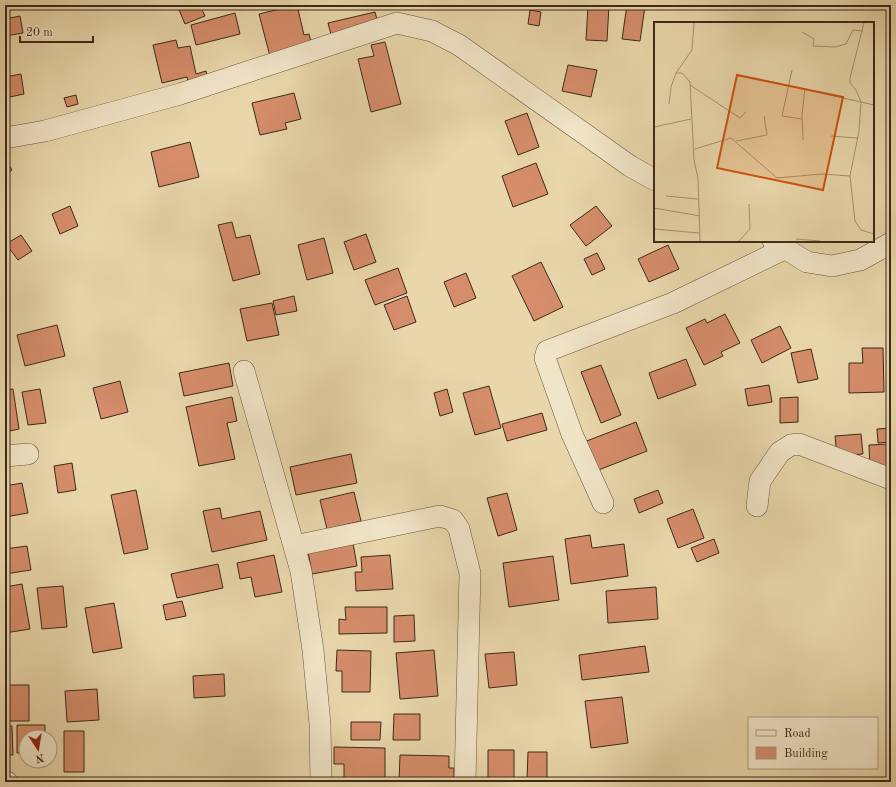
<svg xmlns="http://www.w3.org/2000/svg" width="896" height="787" viewBox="0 0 896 787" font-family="'Old Standard TT',serif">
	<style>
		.building { fill: #d68d6b; stroke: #3c2a19 }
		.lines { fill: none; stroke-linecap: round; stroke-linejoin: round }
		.minor-casing { stroke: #67553e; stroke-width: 22 }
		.minor { stroke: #f1e5c8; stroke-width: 21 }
		.inset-road { fill: none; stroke: #a49271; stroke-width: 1 }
		.view { fill: #ce520e; fill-opacity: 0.15; stroke: #ce520e; stroke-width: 2 }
		.inset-edge { fill: none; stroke: #3c2a19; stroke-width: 2 }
	</style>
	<rect width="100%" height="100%" fill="#e9d7ab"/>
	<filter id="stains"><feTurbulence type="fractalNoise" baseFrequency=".005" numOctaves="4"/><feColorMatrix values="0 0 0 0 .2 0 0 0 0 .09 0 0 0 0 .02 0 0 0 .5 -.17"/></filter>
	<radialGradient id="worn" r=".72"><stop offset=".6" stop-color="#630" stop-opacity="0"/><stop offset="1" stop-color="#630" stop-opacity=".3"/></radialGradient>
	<!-- building -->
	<path class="building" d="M 5,5 L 31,5 L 31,6 L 5,11 Z
		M 177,5 L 200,5 L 205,16 L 185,24 Z
		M 297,5 L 304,35 L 309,34 L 314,54 L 272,64 L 259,14 Z
		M 588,5 L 609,5 L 607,41 L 586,40 Z
		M 627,5 L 645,6 L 640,41 L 622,39 Z
		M 666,5 L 684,5 L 667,9 Z
		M 530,10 L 541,12 L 539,26 L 528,24 Z
		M 375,12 L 381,35 L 334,46 L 328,23 Z
		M 235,13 L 240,34 L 196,45 L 191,25 Z
		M 20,16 L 23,33 L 5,36 L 5,19 Z
		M 176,40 L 178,48 L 190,46 L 196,74 L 206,71 L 209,86 L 190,91 L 187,77 L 162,83 L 153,45 Z
		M 385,42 L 401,104 L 371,112 L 358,59 L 374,56 L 371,45 Z
		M 568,65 L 597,70 L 591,97 L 562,91 Z
		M 21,74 L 24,94 L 5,98 L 5,77 Z
		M 294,93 L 301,119 L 285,123 L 287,129 L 260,135 L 252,103 Z
		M 76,95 L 78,104 L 67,107 L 64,98 Z
		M 527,113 L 539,147 L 518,155 L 505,121 Z
		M 190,142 L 199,177 L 159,187 L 151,152 Z
		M 5,159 L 12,170 L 5,175 Z
		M 536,163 L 548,194 L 513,207 L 502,176 Z
		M 70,206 L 78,226 L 60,234 L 52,214 Z
		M 596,206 L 612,226 L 586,246 L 570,225 Z
		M 232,222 L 236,238 L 250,235 L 260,274 L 233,281 L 218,225 Z
		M 366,234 L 376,262 L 354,270 L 344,242 Z
		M 21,235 L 32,251 L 18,260 L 6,244 Z
		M 324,238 L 333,273 L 307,280 L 298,245 Z
		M 668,245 L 679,269 L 649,282 L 638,259 Z
		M 597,253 L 605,269 L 592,275 L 584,259 Z
		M 541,262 L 563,307 L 534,321 L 512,276 Z
		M 398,268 L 407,293 L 375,305 L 365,280 Z
		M 466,273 L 476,298 L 454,307 L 444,282 Z
		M 294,296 L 297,311 L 276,315 L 273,301 Z
		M 407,296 L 416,322 L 394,330 L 384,305 Z
		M 272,303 L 279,335 L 247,341 L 240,309 Z
		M 725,314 L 740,343 L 721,352 L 723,356 L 704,365 L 686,328 L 705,319 L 707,323 Z
		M 57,325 L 65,356 L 25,366 L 17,335 Z
		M 780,326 L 791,348 L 762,363 L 751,340 Z
		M 862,348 L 883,348 L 884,392 L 849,393 L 849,363 L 863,363 Z
		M 811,349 L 818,379 L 798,383 L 791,353 Z
		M 686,359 L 696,385 L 658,399 L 649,373 Z
		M 229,363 L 233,386 L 184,396 L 179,373 Z
		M 601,365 L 621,415 L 601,423 L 581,372 Z
		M 120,381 L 128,412 L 101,419 L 93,388 Z
		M 769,385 L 772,402 L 748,406 L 745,389 Z
		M 489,386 L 501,428 L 475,435 L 463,393 Z
		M 13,389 L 19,429 L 5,432 L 5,390 Z
		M 40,389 L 46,423 L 28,425 L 22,392 Z
		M 447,389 L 453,412 L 440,416 L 434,393 Z
		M 232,397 L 237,421 L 227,423 L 235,459 L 199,466 L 186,407 Z
		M 798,397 L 798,422 L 780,423 L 780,398 Z
		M 542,413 L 547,430 L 507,441 L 502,424 Z
		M 636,422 L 647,451 L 596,471 L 584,442 Z
		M 891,428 L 891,442 L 878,443 L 877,429 Z
		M 861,434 L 863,454 L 837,456 L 835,436 Z
		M 889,444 L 891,466 L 870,468 L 869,445 Z
		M 351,454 L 357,483 L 296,495 L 290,467 Z
		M 72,463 L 76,490 L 58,493 L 54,466 Z
		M 22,483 L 28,513 L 5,517 L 5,486 Z
		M 136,490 L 148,549 L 124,554 L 111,495 Z
		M 658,490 L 663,503 L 639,513 L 634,499 Z
		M 354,492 L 361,521 L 327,529 L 320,500 Z
		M 507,493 L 517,530 L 498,536 L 487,498 Z
		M 220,508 L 222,519 L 260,511 L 267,540 L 212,552 L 203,511 Z
		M 693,509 L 704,538 L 678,548 L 667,519 Z
		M 590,535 L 592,548 L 624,544 L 628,576 L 571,584 L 565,539 Z
		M 714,539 L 719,553 L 697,562 L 691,548 Z
		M 353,543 L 357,566 L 312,574 L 308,551 Z
		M 27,546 L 31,570 L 5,574 L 5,549 Z
		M 274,555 L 282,592 L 255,597 L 251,577 L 240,579 L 237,563 Z
		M 390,555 L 393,589 L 356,591 L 355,572 L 362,572 L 361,557 Z
		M 553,556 L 559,600 L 509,607 L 503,563 Z
		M 218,564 L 223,588 L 177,598 L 171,574 Z
		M 22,584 L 30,629 L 5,633 L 5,587 Z
		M 63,586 L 67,627 L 42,629 L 37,588 Z
		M 656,587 L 658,619 L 608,623 L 606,591 Z
		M 182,601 L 186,616 L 166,620 L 163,605 Z
		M 114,603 L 122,648 L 93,653 L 85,608 Z
		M 345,607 L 387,607 L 387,633 L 339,634 L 339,619 L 346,620 Z
		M 414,615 L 415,641 L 394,642 L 394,616 Z
		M 645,646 L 649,672 L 582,680 L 579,655 Z
		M 337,650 L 371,651 L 370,692 L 342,692 L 342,671 L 336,671 Z
		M 434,650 L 438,696 L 400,699 L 396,653 Z
		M 514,652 L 517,685 L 489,688 L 485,654 Z
		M 224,674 L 225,696 L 194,698 L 193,676 Z
		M 5,679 L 9,679 L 9,685 L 29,685 L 29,721 L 5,721 Z
		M 97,689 L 99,720 L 67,722 L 65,691 Z
		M 622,697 L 628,743 L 591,748 L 585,701 Z
		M 394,714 L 420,714 L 420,740 L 393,740 Z
		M 351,722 L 381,722 L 380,740 L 351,740 Z
		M 17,725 L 45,725 L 45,737 L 26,737 L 26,753 L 17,753 Z
		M 5,726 L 12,726 L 13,755 L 5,755 Z
		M 64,731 L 84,731 L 84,772 L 64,772 Z
		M 334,747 L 385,748 L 385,779 L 344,779 L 344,764 L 334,764 Z
		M 488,750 L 514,750 L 514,782 L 488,782 Z
		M 528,752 L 547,752 L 547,780 L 527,780 Z
		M 400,755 L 449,756 L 449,768 L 454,768 L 454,782 L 399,782 Z"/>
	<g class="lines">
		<defs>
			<path id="minor" d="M 5,138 L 45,131 L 180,94 L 397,23 L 432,31 L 459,45 L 630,166 L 655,180
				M 773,241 L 807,262 L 832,266 L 860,260 L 891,243
				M 244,371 L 301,571 L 313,650 L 320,724 L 321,782
				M 5,456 L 28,454
				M 603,503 L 572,434 L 545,358 L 547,351 L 673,303 L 784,249
				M 757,506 L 760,481 L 780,452 L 791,445 L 799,444 L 891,479
				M 294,546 L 440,516 L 453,520 L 459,529 L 470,573 L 465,782
				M 5,782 L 7,782"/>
		</defs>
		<!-- minor casing -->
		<use href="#minor" class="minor-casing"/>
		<!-- minor -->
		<use href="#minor" class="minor"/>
	</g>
	<!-- overview -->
	<g transform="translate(654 22)">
		<rect width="220" height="220" fill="#e9d7ab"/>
		<path class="inset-road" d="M 40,1 L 38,28 L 22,51 L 28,51 L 36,60 L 40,138 L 44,156 L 46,219M 210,1 L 196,56 L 196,61 L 202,68 L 207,80 L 205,109 L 196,154 L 201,199 L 207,208 L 220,212M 148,10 L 160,17 L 159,24 L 181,25 L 192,22 L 199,8 L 209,9M 138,48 L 128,94 L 148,97M 110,58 L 220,83M 36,63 L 86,96 L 92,90M 15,82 L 17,65 L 22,51M 0,105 L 37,97M 177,114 L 203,116M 149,118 L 148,93 L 151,66M 82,119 L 113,113 L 110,94M 41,127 L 77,116 L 123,156 L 167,152 L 196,154M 12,174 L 44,177M 0,186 L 46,194M 0,207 L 45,211M 142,217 L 166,219M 85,219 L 96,207 L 95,182"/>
		<path class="view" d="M 83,53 L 189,75 L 169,168 L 63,146 Z"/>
		<rect width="220" height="220" class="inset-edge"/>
	</g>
	<!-- margin -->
	<rect width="896" height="787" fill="none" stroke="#e9d7ab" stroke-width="20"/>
	<rect x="6" y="6" width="884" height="775" fill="none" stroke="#3c2a19" stroke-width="2"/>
	<rect x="10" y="10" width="876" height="767" fill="none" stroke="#3c2a19"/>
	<!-- legend -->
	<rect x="748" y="717" width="130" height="52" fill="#f1e5c8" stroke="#a99a82"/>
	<rect x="756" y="730" width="20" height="6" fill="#f1e5c8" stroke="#a99a82"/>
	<text x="784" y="737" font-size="12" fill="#3c2a19">Road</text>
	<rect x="756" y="747" width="20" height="12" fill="#d68d6b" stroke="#a99a82"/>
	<text x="784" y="757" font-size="12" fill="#3c2a19">Building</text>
	<!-- north arrow -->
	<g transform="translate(38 749) rotate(168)"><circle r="19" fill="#f1e5c8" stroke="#a99a82"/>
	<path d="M0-3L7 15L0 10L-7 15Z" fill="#8f2418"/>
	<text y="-6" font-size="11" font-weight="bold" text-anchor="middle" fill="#3c2a19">N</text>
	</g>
	<!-- scale -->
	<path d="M20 36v6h73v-6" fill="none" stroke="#3c2a19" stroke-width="2"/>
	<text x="26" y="36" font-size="12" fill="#3c2a19" stroke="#f1e5c8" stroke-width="3" paint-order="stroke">20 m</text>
	<rect width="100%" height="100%" filter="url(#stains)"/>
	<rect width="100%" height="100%" fill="url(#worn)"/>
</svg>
